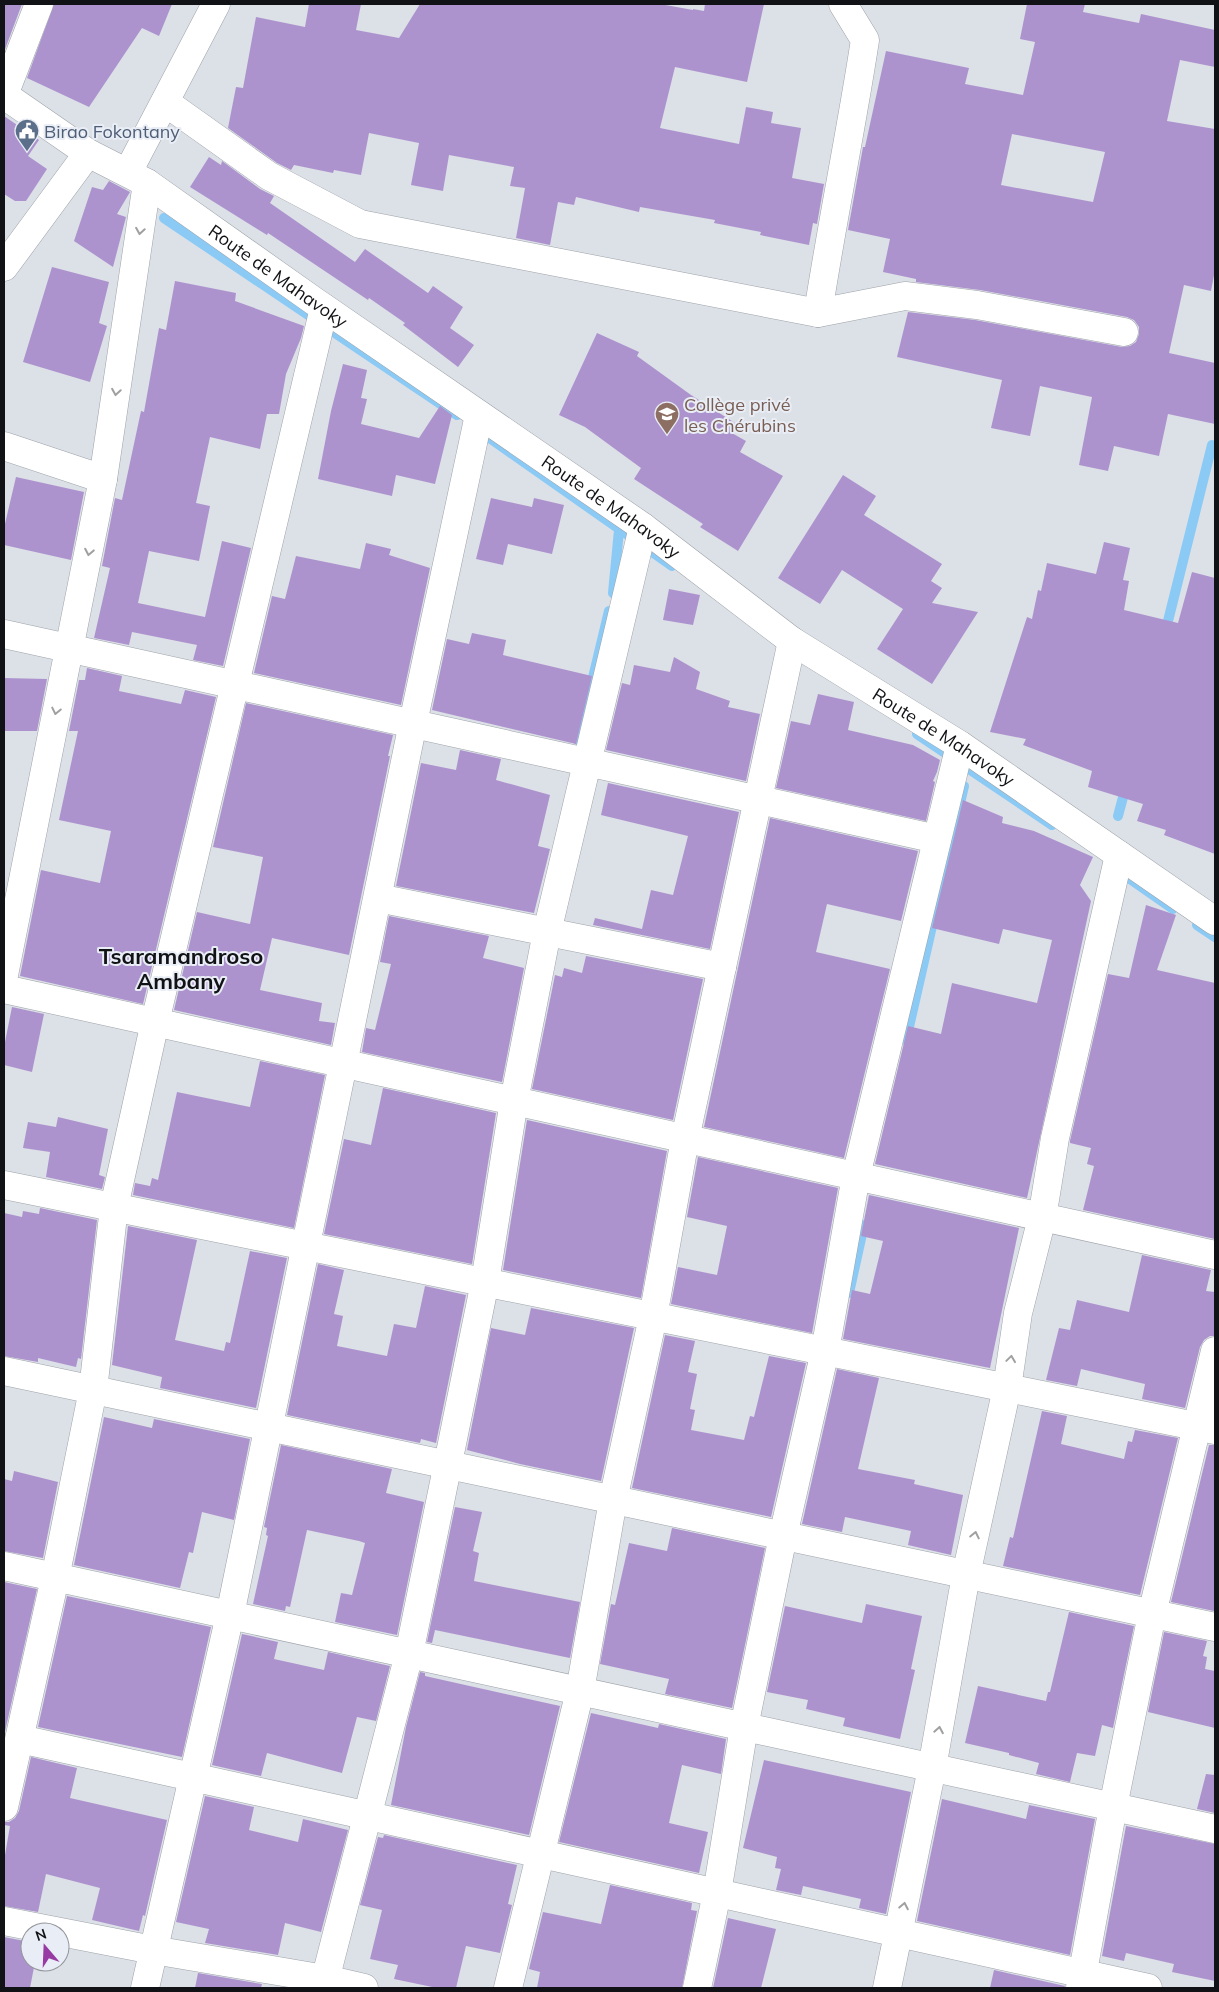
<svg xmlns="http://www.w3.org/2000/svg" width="1219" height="1992" viewBox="0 0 1219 1992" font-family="Mulish,sans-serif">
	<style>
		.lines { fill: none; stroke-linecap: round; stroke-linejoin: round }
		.stream { stroke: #8acaf5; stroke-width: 10 }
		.building { fill: #ad93ce; fill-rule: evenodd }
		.minor-casing { stroke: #9ea3a9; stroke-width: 29 }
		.minor { stroke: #fff; stroke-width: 28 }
		.oneway { stroke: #a0a0a1 }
		.labels { text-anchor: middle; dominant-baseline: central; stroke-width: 4; stroke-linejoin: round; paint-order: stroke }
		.service-label { font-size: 18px; fill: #4e5e75; stroke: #e9edf5; text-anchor: start }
		.street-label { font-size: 18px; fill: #111215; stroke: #e9edf5 }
		.education-label { font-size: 18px; fill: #785e54; stroke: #e9edf5; text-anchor: start }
		.district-label { font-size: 22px; font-weight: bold; fill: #111215; stroke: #e9edf5 }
	</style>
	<rect width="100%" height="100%" fill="#dce0e7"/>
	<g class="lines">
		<!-- stream -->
		<path class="stream" d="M 164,218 L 457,415
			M 481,432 L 672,566
			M 613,593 L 619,530
			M 1165,633 L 1212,445
			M 917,734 L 1052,825
			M 578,740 L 609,611
			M 1118,816 L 1126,786
			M 1117,870 L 1173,909
			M 1197,925 L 1215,937
			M 906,1040 L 964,786
			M 849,1293 L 864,1225"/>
	</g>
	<!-- building -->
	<path class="building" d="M 4,4 L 22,4 L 4,52 Z
		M 54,4 L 172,4 L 159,36 L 142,28 L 89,107 L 27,78 Z
		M 309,4 L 361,4 L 356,30 L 399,38 L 420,4 L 660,4 L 693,10 L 693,9 L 704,11 L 705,4 L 764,4 L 747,82 L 675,67 L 660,128 L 739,144 L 746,107 L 773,112 L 771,123 L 801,128 L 792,178 L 824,184 L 817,224 L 813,223 L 809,245 L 760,235 L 761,232 L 714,223 L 715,220 L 640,207 L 639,212 L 576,197 L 574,205 L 558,202 L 550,245 L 516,238 L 525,188 L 510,186 L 514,167 L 449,155 L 443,191 L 411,185 L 419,143 L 369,133 L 361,175 L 334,170 L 333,173 L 294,165 L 291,170 L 277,163 L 228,128 L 236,87 L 243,88 L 256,17 L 305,27 Z
		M 1027,4 L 1085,4 L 1083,12 L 1139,23 L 1141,14 L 1215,30 L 1215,67 L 1180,60 L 1167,121 L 1215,129 L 1215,270 L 1211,291 L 1184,285 L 1169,353 L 1215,363 L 1215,424 L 1168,414 L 1159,456 L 1114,446 L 1108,471 L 1079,465 L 1092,397 L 1040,386 L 1030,436 L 991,428 L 1002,380 L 897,357 L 908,312 L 975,320 L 1122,347 L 1130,346 L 1136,342 L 1139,334 L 1139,327 L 1134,320 L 1127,317 L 980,290 L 916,282 L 916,279 L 883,272 L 890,239 L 848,230 L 863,147 L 865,147 L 886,51 L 969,68 L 965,84 L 1023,95 L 1035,42 L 1020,39 ZM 1012,134 L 1105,152 L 1093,202 L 1001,185 Z
		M 4,116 L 39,140 L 28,156 L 47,169 L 26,201 L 15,201 L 4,194 Z
		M 209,157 L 221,165 L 222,161 L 260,189 L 274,196 L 270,203 L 355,262 L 365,249 L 428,293 L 433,286 L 463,307 L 450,328 L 474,345 L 458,367 L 403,325 L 405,323 L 369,298 L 368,300 L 268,233 L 267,235 L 190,187 Z
		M 109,181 L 130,192 L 117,214 L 126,217 L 113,267 L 74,241 L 92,187 L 103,190 Z
		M 52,267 L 109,282 L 99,323 L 107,326 L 90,382 L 23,362 Z
		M 175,281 L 236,293 L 235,301 L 304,326 L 301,338 L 286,374 L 279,414 L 267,414 L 260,449 L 210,437 L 196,503 L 210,506 L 199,561 L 149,551 L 138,603 L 205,617 L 222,541 L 251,548 L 223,666 L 193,660 L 197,645 L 132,632 L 129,645 L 94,638 L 110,568 L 102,566 L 115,498 L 122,500 L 141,411 L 144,412 L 159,328 L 166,330 Z
		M 597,333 L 639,352 L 637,356 L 691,395 L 735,423 L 730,432 L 746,441 L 740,452 L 783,476 L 738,551 L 700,527 L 703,524 L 634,479 L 641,468 L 585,427 L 559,415 Z
		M 343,364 L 367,370 L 361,398 L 367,399 L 361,424 L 419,438 L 440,406 L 452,415 L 435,484 L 396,475 L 392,496 L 318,479 L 331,411 Z
		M 843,475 L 876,496 L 864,515 L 942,564 L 931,581 L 942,588 L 932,603 L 978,612 L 932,684 L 877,649 L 903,609 L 842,570 L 820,604 L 778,578 Z
		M 16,477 L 84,492 L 71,560 L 4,545 L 4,528 Z
		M 491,498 L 532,507 L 534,498 L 564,505 L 552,554 L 508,544 L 503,565 L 476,559 Z
		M 1104,542 L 1130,548 L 1123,580 L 1129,581 L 1124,610 L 1178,623 L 1192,572 L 1215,578 L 1215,854 L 1164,835 L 1166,830 L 1137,821 L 1143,804 L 1088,787 L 1092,771 L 1023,745 L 1026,739 L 990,732 L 1027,617 L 1032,619 L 1038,590 L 1041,591 L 1047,563 L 1096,574 Z
		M 366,543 L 391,549 L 389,555 L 430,568 L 401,705 L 254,673 L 272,596 L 285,599 L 296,556 L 360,569 Z
		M 669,589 L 700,595 L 693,625 L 663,620 Z
		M 472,633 L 506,640 L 503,655 L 592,676 L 576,744 L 432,710 L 447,639 L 469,644 Z
		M 674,657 L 700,672 L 696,689 L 730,701 L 728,707 L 760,714 L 746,781 L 606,750 L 622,683 L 630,685 L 634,665 L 670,672 Z
		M 87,668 L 122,676 L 119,691 L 181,704 L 185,690 L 216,697 L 143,1004 L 20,976 L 41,870 L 100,883 L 111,831 L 59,820 L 78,731 L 69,731 L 79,680 L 85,680 Z
		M 4,678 L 47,679 L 37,731 L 4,731 Z
		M 818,694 L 854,702 L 848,730 L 913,745 L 940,760 L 937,772 L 933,781 L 935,782 L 926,821 L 776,788 L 791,721 L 810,725 Z
		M 246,703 L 393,735 L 388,756 L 390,756 L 349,955 L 272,938 L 260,990 L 322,1003 L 319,1021 L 335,1023 L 331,1045 L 174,1010 L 197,912 L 250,924 L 263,857 L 213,847 Z
		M 460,750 L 501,759 L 496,780 L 550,795 L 538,846 L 550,849 L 534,913 L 396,886 L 421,763 L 456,770 Z
		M 608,783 L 739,812 L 710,949 L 593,925 L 595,918 L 642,929 L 651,890 L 673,895 L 688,836 L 601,815 Z
		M 963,800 L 1003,817 L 1002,823 L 1034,831 L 1093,857 L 1080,885 L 1091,901 L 1027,1198 L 875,1164 L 908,1026 L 941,1034 L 952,983 L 1037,1003 L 1052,940 L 1003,929 L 999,944 L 932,928 Z
		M 770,818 L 918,851 L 901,921 L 827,904 L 816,952 L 890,969 L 844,1158 L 704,1127 Z
		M 1146,905 L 1176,915 L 1157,970 L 1215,983 L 1215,1239 L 1083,1210 L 1094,1166 L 1087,1164 L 1091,1148 L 1070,1143 L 1070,1141 L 1108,974 L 1129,978 Z
		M 389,916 L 489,936 L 483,958 L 524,968 L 502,1082 L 362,1052 L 366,1028 L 375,1030 L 391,964 L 380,962 Z
		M 586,956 L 703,979 L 673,1120 L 532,1089 L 555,975 L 562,977 L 564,968 L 582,973 Z
		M 12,1007 L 44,1014 L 32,1072 L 4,1065 L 4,1047 Z
		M 260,1061 L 325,1075 L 294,1228 L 133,1195 L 135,1183 L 150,1186 L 152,1178 L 158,1180 L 177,1092 L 250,1107 Z
		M 383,1088 L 496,1113 L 472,1264 L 324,1234 L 344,1139 L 371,1145 Z
		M 58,1117 L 108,1129 L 99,1175 L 105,1177 L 102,1189 L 46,1177 L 50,1152 L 23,1148 L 28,1122 L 56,1127 Z
		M 527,1120 L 667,1151 L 641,1298 L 503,1270 Z
		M 698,1157 L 838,1188 L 812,1333 L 671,1304 L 678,1267 L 717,1275 L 727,1226 L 687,1217 Z
		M 869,1195 L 1019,1228 L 990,1368 L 843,1339 L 852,1290 L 870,1294 L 883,1241 L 861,1236 Z
		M 40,1208 L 97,1220 L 81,1359 L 78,1358 L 76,1367 L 38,1358 L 38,1362 L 4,1356 L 4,1213 L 22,1217 L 23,1211 L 39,1214 Z
		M 128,1226 L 197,1240 L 175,1340 L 224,1351 L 226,1342 L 230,1343 L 250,1251 L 287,1258 L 256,1408 L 160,1388 L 162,1377 L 112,1365 Z
		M 1142,1255 L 1211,1270 L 1206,1291 L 1215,1292 L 1215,1336 L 1210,1336 L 1204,1340 L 1200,1347 L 1185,1408 L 1142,1399 L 1145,1384 L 1081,1369 L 1077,1386 L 1046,1380 L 1059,1328 L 1070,1330 L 1077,1300 L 1129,1312 Z
		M 318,1264 L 344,1270 L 334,1314 L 343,1316 L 337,1346 L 387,1356 L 394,1324 L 416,1328 L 425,1286 L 466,1295 L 436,1443 L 421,1439 L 420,1443 L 287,1415 Z
		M 531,1308 L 634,1328 L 601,1481 L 520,1464 L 467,1450 L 491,1328 L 525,1335 Z
		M 665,1335 L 695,1341 L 688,1372 L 697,1374 L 690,1409 L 695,1410 L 691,1430 L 744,1440 L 750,1416 L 754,1417 L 769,1356 L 806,1363 L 771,1517 L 632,1488 Z
		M 837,1369 L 879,1378 L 858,1469 L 915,1480 L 914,1484 L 963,1495 L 951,1555 L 908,1545 L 911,1531 L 845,1517 L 842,1532 L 802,1524 Z
		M 1042,1411 L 1067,1416 L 1061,1444 L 1124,1459 L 1128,1441 L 1132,1442 L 1135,1430 L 1178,1438 L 1140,1595 L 1003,1566 L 1010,1537 L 1013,1538 Z
		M 104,1417 L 152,1428 L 154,1419 L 250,1439 L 234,1520 L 202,1512 L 193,1553 L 189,1552 L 180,1588 L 74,1565 Z
		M 281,1445 L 392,1469 L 386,1493 L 424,1502 L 397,1635 L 335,1622 L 341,1593 L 352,1595 L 365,1543 L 359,1541 L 307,1530 L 290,1607 L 286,1606 L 285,1611 L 253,1604 L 268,1536 L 266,1535 L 267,1528 L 264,1527 Z
		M 1209,1445 L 1215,1445 L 1214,1611 L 1171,1602 Z
		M 14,1471 L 58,1482 L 43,1558 L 4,1551 L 4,1479 L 12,1481 Z
		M 455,1507 L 482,1512 L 473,1551 L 479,1553 L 474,1581 L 580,1602 L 570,1658 L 435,1630 L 432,1643 L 427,1642 Z
		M 672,1528 L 765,1548 L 732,1708 L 665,1694 L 669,1679 L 600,1664 L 611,1604 L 615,1605 L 629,1543 L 667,1551 Z
		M 4,1582 L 37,1589 L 4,1736 Z
		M 67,1596 L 211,1627 L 182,1757 L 38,1727 Z
		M 866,1604 L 922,1616 L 911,1669 L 915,1670 L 900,1739 L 843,1726 L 845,1718 L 806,1709 L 808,1700 L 767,1692 L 785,1606 L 862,1623 Z
		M 1069,1612 L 1134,1626 L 1113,1728 L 1102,1725 L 1095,1756 L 1077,1753 L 1070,1782 L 1036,1774 L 1039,1763 L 1009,1755 L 1009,1753 L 965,1743 L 978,1686 L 1046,1701 L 1048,1692 L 1050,1692 Z
		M 1164,1632 L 1207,1641 L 1203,1656 L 1207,1657 L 1205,1669 L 1215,1671 L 1215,1728 L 1148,1712 Z
		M 242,1634 L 278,1642 L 274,1659 L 324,1670 L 328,1652 L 390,1666 L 376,1721 L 357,1717 L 342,1773 L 267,1753 L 261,1776 L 212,1765 Z
		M 420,1672 L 425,1673 L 425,1676 L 560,1706 L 529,1835 L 391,1805 L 406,1727 Z
		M 591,1713 L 658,1728 L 659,1724 L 726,1739 L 721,1774 L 682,1765 L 669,1823 L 708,1832 L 699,1873 L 559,1842 Z
		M 31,1757 L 77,1768 L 70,1798 L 167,1820 L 145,1916 L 143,1915 L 139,1931 L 92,1920 L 100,1888 L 46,1874 L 38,1912 L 4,1906 L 4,1861 L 10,1826 L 4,1825 L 4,1822 L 9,1822 L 15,1818 L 19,1811 Z
		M 764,1760 L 911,1792 L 886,1914 L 859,1908 L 861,1899 L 803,1886 L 801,1895 L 776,1890 L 781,1869 L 775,1868 L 777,1857 L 743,1848 Z
		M 1206,1774 L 1215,1775 L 1215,1813 L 1197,1809 Z
		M 205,1796 L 254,1807 L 249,1830 L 298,1842 L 303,1819 L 348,1830 L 321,1932 L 285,1923 L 278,1955 L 205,1943 L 209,1929 L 176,1922 Z
		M 942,1799 L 1026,1819 L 1029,1805 L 1095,1819 L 1070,1955 L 917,1921 Z
		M 1126,1826 L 1215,1844 L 1215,1981 L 1172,1972 L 1174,1964 L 1126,1953 L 1124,1961 L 1102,1956 Z
		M 384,1835 L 517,1865 L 508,1904 L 512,1905 L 500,1953 L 466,1946 L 456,1988 L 437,1988 L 394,1979 L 398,1965 L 370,1959 L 382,1910 L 360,1905 L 378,1837 L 383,1838 Z
		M 610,1885 L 692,1903 L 691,1910 L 697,1911 L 682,1988 L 537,1988 L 540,1972 L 529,1969 L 543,1912 L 601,1924 Z
		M 728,1918 L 776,1929 L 761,1988 L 713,1988 Z
		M 4,1937 L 30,1942 L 30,1962 L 35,1962 L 30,1988 L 4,1988 Z
		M 994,1970 L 1065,1986 L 1064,1988 L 990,1988 Z
		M 198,1973 L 262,1984 L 261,1988 L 195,1988 Z"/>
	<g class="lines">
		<defs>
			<g id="minor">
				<path id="s1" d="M 4,95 L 88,153 L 147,183 L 314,301 L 643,527 L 792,641 L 960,745 L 1215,921"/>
				<path d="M 4,95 L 39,4"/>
				<path d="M 165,102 L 269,176 L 360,224 L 818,313 L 905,296 L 977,305 L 1124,332"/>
				<path d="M 128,172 L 216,4"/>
				<path d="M 4,267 L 88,153"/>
				<path d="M 818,313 C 832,222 851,131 865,40 L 843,4"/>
				<path d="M 4,446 L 103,479"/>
				<path d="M 4,634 L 937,839"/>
				<path d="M 378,898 L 722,967"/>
				<path d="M 4,975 L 103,479 L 147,183"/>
				<path d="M 4,989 L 1215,1255"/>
				<path d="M 4,1185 L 1215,1430"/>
				<path d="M 4,1371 L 1215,1627"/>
				<path d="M 4,1566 L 1215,1829"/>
				<path d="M 20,1739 L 1148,1988"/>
				<path d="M 4,1807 L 55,1578 L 93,1390 L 114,1207 L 155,1022 L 324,308"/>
				<path d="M 4,1921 L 153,1950 L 325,1979 L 364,1988"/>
				<path d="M 145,1988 L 230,1615 L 413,723 L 479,415"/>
				<path d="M 323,1988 L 409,1654 L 485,1282 L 514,1101 L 547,932 L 643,527"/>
				<path d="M 508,1988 L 580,1691 L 613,1500 L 653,1317 L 685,1139 L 792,641"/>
				<path d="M 697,1988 L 717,1893 L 744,1727 L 783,1536 L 825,1351 L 856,1176 L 960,745"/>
				<path d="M 887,1988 L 932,1768 L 966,1575 L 1007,1388 L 1018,1313 L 1042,1218 L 1055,1138 L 1119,855"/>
				<path d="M 1080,1988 L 1113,1807 L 1152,1614 L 1215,1351"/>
			</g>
		</defs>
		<!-- minor casing -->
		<use href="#minor" class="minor-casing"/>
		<!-- minor -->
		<use href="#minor" class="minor"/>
	</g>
	<!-- one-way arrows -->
	<defs><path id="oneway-chevron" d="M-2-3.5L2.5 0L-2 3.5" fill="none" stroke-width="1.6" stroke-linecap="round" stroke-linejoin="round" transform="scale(1.25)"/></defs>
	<g class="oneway">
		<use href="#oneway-chevron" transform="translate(140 231) rotate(99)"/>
		<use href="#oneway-chevron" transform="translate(116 392) rotate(99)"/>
		<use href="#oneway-chevron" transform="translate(89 552) rotate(101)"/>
		<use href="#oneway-chevron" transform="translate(56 711) rotate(102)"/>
		<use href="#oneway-chevron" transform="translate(1011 1359) rotate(-82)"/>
		<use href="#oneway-chevron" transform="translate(975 1535) rotate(-78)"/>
		<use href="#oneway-chevron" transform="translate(939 1730) rotate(-80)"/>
		<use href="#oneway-chevron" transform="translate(904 1906) rotate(-79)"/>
	</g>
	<!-- icons -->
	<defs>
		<symbol id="civic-pin" viewBox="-11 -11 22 30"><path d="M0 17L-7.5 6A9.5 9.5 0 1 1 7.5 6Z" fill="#5c6f8a" stroke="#e9edf5"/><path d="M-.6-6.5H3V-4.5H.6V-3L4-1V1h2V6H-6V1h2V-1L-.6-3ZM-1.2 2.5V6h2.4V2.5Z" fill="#fff"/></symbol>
		<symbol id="school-pin" viewBox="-11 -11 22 30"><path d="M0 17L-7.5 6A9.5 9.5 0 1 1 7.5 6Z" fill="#8d6e63" stroke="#e9edf5"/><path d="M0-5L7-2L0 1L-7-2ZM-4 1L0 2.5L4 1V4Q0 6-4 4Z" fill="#fff"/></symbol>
	</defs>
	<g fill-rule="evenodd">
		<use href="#civic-pin" x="13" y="117" width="28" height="38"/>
		<use href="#school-pin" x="653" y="400" width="28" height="38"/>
	</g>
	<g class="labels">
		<!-- service labels -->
		<g class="service-label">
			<text x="44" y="131">Birao Fokontany</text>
		</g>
		<!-- street labels -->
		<g class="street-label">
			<text stroke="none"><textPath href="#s1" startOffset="329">Route de Mahavoky</textPath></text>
			<text stroke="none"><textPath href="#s1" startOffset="734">Route de Mahavoky</textPath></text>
			<text stroke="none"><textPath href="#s1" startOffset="1139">Route de Mahavoky</textPath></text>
		</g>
		<!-- education labels -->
		<g class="education-label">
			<text x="684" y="404">Collège privé<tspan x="684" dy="21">les Chérubins</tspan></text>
		</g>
		<!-- district labels -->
		<g class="district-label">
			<text x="181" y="956">Tsaramandroso<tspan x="181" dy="25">Ambany</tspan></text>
		</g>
	</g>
	<!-- border -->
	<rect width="1219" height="1992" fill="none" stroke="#111215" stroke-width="10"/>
	<!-- north arrow -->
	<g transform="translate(45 1947) rotate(341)"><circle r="24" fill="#e9edf5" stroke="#93959b"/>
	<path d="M0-4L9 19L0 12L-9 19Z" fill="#973aa4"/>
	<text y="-8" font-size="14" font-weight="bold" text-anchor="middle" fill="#111215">N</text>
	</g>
</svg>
